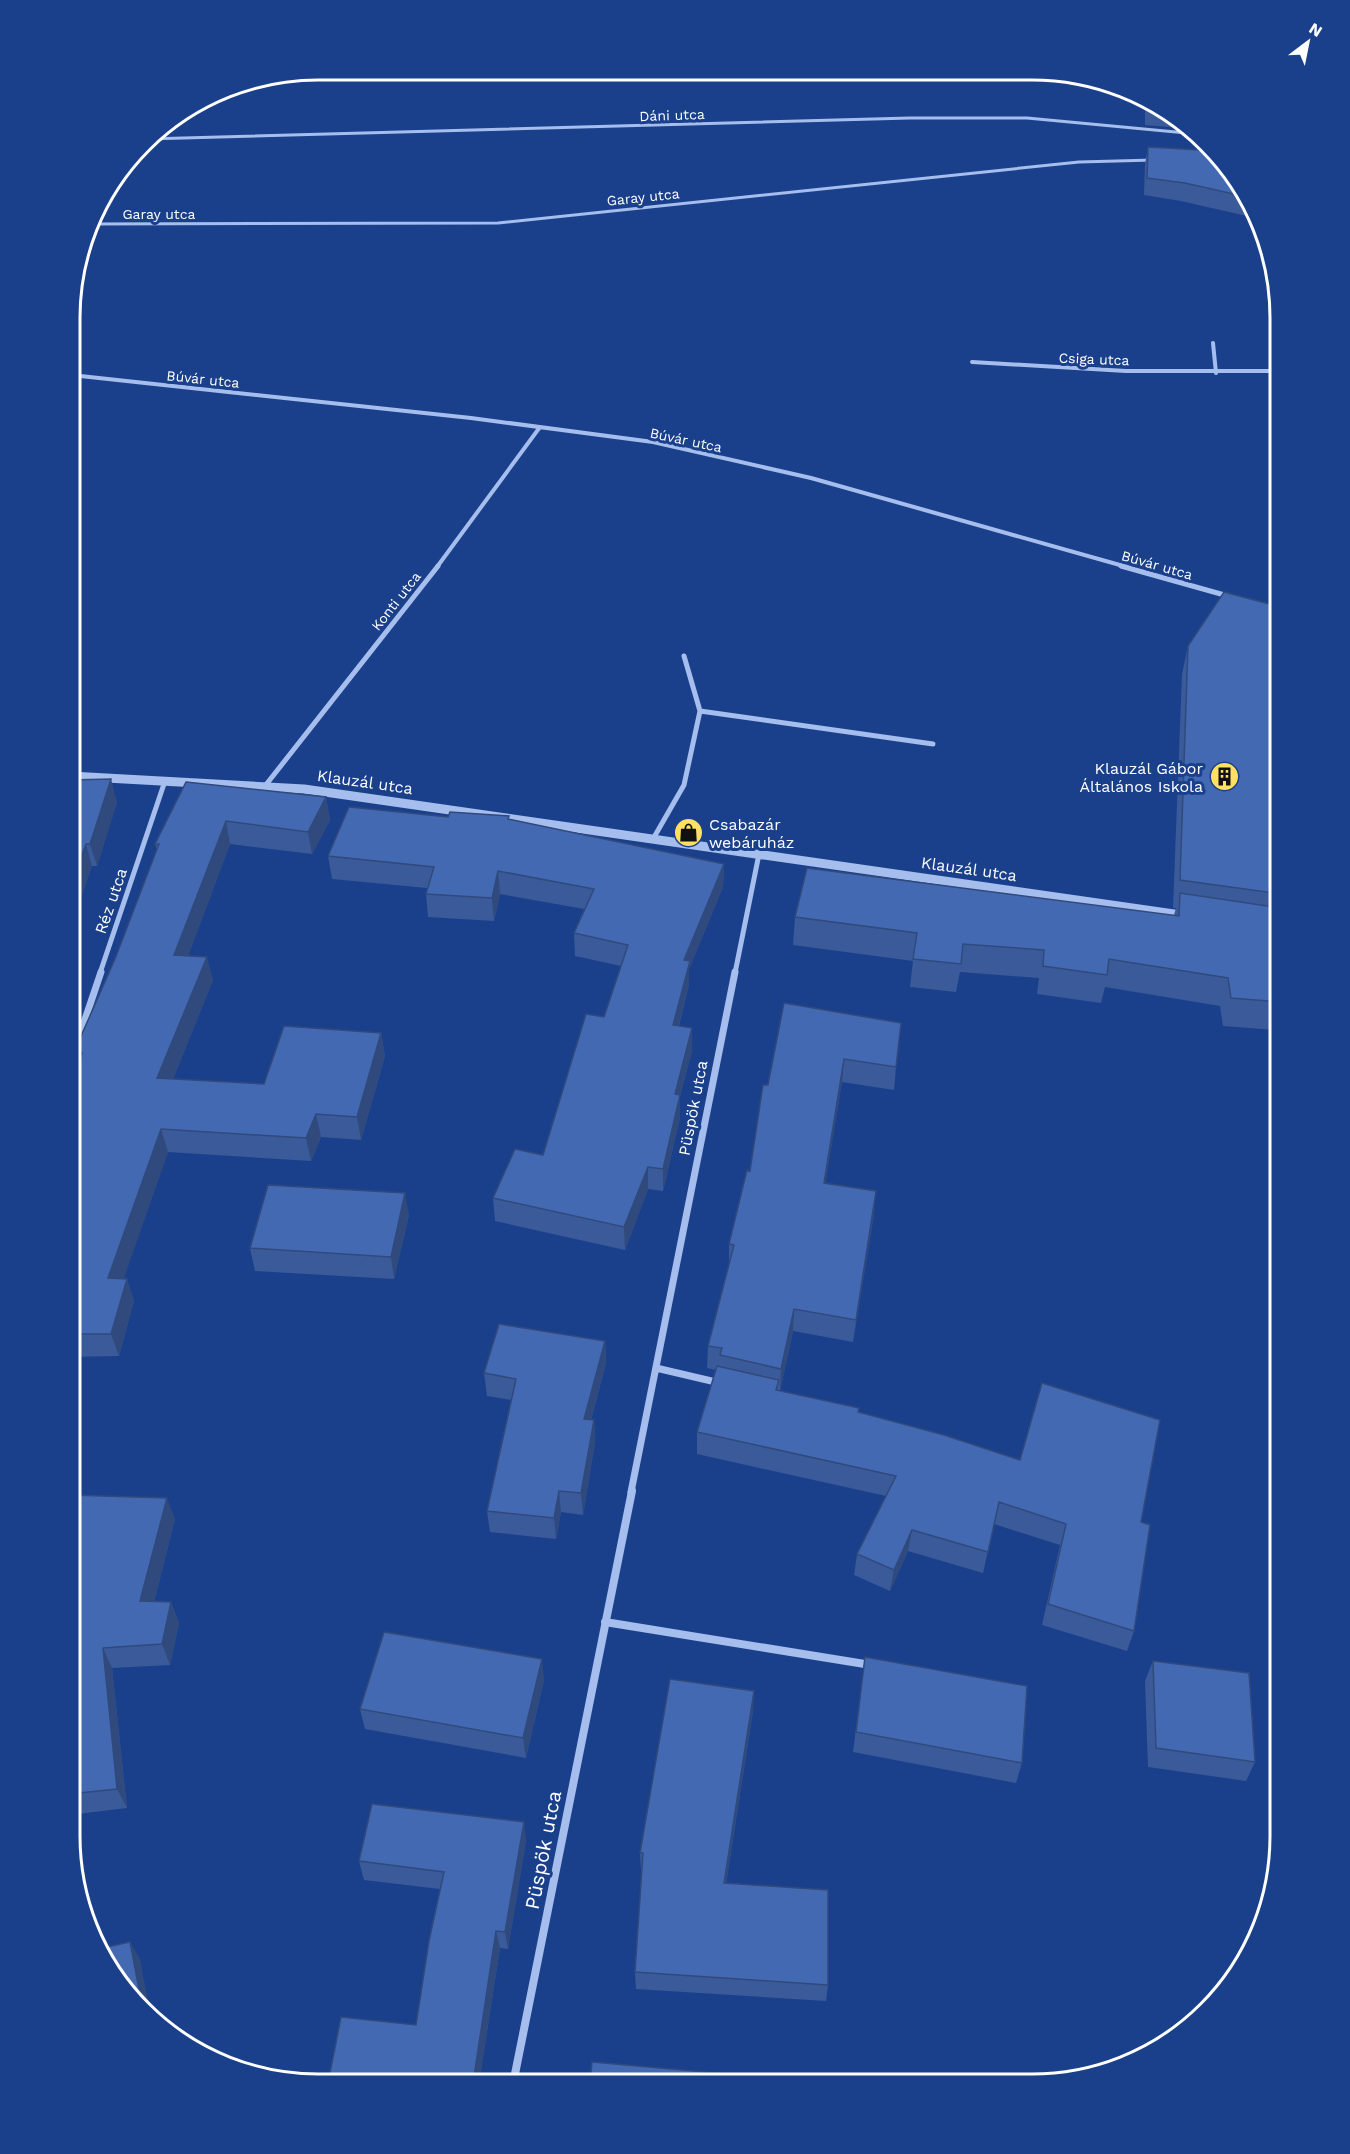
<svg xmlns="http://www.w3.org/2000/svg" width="1350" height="2154" viewBox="0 0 1350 2154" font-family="'Work Sans',sans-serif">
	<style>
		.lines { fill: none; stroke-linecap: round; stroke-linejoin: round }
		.minor-far4 { stroke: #a6beed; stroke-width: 3 }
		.minor-far3 { stroke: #a6beed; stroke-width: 4 }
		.minor-far2 { stroke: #a6beed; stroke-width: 5 }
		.minor-far1 { stroke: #a6beed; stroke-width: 7 }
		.minor { stroke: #a6beed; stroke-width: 8 }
		.tertiary { stroke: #a6beed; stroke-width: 9 }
		.wall { fill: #3a5a9a }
		.shaded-wall { fill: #304a7d }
		.building { fill: #4469b3; stroke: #304a7d; stroke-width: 1.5 }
		.labels { text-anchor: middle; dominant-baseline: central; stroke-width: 6; stroke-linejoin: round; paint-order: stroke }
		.far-street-label { font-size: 14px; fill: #fff; stroke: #1b408b }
		.poi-label { font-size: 16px; fill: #fff; stroke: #1b408b; text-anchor: end }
		.street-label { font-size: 16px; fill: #fff; stroke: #1b408b }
		.near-street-label { font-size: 20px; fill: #fff; stroke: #1b408b }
		.rim { fill: none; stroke: #fff; stroke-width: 3 }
	</style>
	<rect width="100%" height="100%" fill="#1b408b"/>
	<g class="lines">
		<!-- minor-far4 -->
		<path class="minor-far4" d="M 1197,133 L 1201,149 L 1198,159
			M 147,139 L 910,118 L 1027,118 L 1197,134
			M 90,224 L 498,223 L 1079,162 L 1154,160"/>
		<!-- minor-far3 -->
		<path class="minor-far3" d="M 1213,343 L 1216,373
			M 972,362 L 1126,371 L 1281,371
			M 71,375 L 471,418 L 653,442 L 811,478 L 1127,567
			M 437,567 L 540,427"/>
		<!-- minor-far2 -->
		<path class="minor-far2" d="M 1121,566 L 1228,596
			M 700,711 L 933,744
			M 265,786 L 438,566
			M 653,839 L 684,785 L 700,711 L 684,656
			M 100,973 L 165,781
			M 735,973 L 759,854"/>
		<!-- minor-far1 -->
		<path class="minor-far1" d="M 70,1064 L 101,972
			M 656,1368 L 720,1383
			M 631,1492 L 735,972"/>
		<!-- minor -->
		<path class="minor" d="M 605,1622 L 871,1665
			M 513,2084 L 632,1491"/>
		<!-- tertiary -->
		<path class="tertiary" d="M 70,776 L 304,789 L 1188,916"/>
	</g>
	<!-- wall -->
	<path class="wall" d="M 1147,99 L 1184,121 L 1192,129 L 1145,125 L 1145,112 Z
		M 1201,138 L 1230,167 L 1260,219 L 1181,201 L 1144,195 L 1145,164 L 1148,147 L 1203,152 L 1204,147 Z
		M 1281,607 L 1281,697 L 1275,695 L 1281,824 L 1281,1026 L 1275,1025 L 1274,1030 L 1223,1026 L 1220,1006 L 1105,987 L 1101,1003 L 1037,994 L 1039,978 L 960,972 L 956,992 L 910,987 L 913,961 L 793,945 L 795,917 L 1174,915 L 1176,908 L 1173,908 L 1182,674 L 1188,646 Z
		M 70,780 L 117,802 L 97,866 L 92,866 L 70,928 Z
		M 186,782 L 326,797 L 330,820 L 312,854 L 230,844 L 188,956 L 213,980 L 173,1079 L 264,1084 L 381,1033 L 385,1056 L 361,1140 L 321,1137 L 311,1161 L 168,1152 L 123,1279 L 127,1279 L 134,1301 L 119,1356 L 70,1357 L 70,1089 L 78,1065 L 74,1052 L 115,959 L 157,850 L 155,844 Z
		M 509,816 L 509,819 L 724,864 L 723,887 L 689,969 L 689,984 L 679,1026 L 692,1028 L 692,1051 L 680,1096 L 680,1118 L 663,1191 L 648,1189 L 625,1250 L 495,1221 L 493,1198 L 543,1155 L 604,1017 L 621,966 L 575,956 L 574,933 L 584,909 L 500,894 L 494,921 L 428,917 L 426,894 L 427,888 L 332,879 L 328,856 L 448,817 Z
		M 784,1003 L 896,1067 L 894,1090 L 842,1082 L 825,1183 L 874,1214 L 853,1342 L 793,1331 L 780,1391 L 858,1412 L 1141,1522 L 1134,1631 L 1127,1651 L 1042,1625 L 1060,1545 L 994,1524 L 983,1573 L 908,1551 L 890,1591 L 854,1575 L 857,1554 L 886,1496 L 697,1454 L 697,1432 L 716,1370 L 707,1368 L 708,1346 L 729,1264 L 729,1244 L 750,1171 Z
		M 409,1215 L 394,1279 L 255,1271 L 250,1248 Z
		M 605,1341 L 606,1363 L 591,1420 L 594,1420 L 595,1442 L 583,1515 L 561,1512 L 556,1539 L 490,1532 L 487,1511 L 511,1400 L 487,1396 L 484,1373 Z
		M 69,1495 L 175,1519 L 154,1602 L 171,1602 L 179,1623 L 170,1665 L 112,1668 L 127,1808 L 69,1815 Z
		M 865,1657 L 1022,1763 L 1016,1783 L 853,1752 Z
		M 1153,1661 L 1255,1762 L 1246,1781 L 1148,1767 L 1145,1681 Z
		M 544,1680 L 526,1758 L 365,1729 L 360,1709 Z
		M 753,1711 L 726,1884 L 828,1985 L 826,2001 L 636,1989 L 635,1972 L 642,1871 L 641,1871 L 640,1853 Z
		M 526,1840 L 508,1949 L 500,1948 L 479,2083 L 328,2083 L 416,2025 L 440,1889 L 364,1880 L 359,1861 Z"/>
	<!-- shaded-wall -->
	<path class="shaded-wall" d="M 111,779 L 117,802 L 97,866 L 90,844 Z
		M 326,797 L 330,820 L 312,854 L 308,832 Z
		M 226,821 L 230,844 L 180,978 L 174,955 Z
		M 86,844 L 92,866 L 70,928 L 70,886 Z
		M 724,864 L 723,887 L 689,969 L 689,984 L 673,1048 L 673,1025 L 684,960 Z
		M 498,871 L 500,894 L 494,921 L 492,898 Z
		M 207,957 L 213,980 L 164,1101 L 157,1078 Z
		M 692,1028 L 692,1051 L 680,1096 L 680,1118 L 663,1191 L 663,1169 L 675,1094 Z
		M 381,1033 L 385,1056 L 361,1140 L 357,1117 Z
		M 844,1059 L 842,1082 L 822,1205 L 824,1183 Z
		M 316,1114 L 321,1137 L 311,1161 L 306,1138 Z
		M 161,1129 L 168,1152 L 116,1301 L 108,1278 Z
		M 648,1167 L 648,1189 L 625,1250 L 624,1227 Z
		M 876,1191 L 874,1214 L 853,1342 L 856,1320 Z
		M 405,1193 L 409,1215 L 394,1279 L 391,1257 Z
		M 127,1279 L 134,1301 L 119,1356 L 111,1334 Z
		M 794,1309 L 793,1331 L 780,1391 L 781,1369 Z
		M 605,1341 L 606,1363 L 585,1441 L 584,1419 Z
		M 594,1420 L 595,1442 L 583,1515 L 581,1493 Z
		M 559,1491 L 561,1512 L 556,1539 L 554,1518 Z
		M 167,1498 L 175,1519 L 149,1622 L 140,1601 Z
		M 912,1530 L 908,1551 L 890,1591 L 894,1570 Z
		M 171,1602 L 179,1623 L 170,1665 L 162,1644 Z
		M 103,1648 L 112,1668 L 127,1808 L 117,1789 Z
		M 542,1659 L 544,1680 L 526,1758 L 523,1738 Z
		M 754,1691 L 753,1711 L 723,1902 L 724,1883 Z
		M 524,1822 L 526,1840 L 508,1949 L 505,1932 Z
		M 496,1931 L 500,1948 L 479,2083 L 473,2083 Z
		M 130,1942 L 140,1959 L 151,2018 L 143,2010 Z"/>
	<!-- building -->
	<path class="building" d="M 1148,100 L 1166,110 L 1148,109 Z
		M 1148,147 L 1200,150 L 1219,156 L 1230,167 L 1247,197 L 1185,183 L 1147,178 Z
		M 1224,592 L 1281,607 L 1281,667 L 1273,665 L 1281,824 L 1281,894 L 1180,880 L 1188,646 Z
		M 111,779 L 90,844 L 86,844 L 70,886 L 70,780 Z
		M 186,782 L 326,797 L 308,832 L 226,821 L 174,955 L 207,957 L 157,1078 L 264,1084 L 284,1026 L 381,1033 L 357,1117 L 316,1114 L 306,1138 L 161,1129 L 108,1278 L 127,1279 L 111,1334 L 70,1334 L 70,1089 L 82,1053 L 74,1052 L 115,959 L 159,844 L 155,844 Z
		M 349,807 L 448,817 L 450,812 L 509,816 L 508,819 L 724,864 L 684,960 L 690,961 L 673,1025 L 692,1028 L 675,1094 L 680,1095 L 663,1169 L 648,1167 L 624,1227 L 493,1198 L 515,1149 L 543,1155 L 586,1014 L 604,1017 L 628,945 L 574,933 L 594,889 L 498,871 L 492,898 L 426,894 L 434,867 L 328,856 Z
		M 807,868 L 1179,916 L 1180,893 L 1281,908 L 1281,1002 L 1231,998 L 1228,978 L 1109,959 L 1107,975 L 1043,966 L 1044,950 L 963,944 L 961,964 L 913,959 L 917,933 L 795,917 Z
		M 784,1003 L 901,1023 L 896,1067 L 844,1059 L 824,1183 L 876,1191 L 856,1320 L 794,1309 L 781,1369 L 720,1355 L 722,1348 L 708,1346 L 734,1245 L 729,1244 L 747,1170 L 750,1171 L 763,1085 L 768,1085 Z
		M 268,1185 L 405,1193 L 391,1257 L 250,1248 Z
		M 499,1324 L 605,1341 L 584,1419 L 594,1420 L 581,1493 L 559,1491 L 554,1518 L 487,1511 L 516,1379 L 484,1373 Z
		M 717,1366 L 779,1380 L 776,1390 L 859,1408 L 858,1412 L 944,1435 L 1020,1460 L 1042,1383 L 1160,1420 L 1141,1522 L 1150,1525 L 1134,1631 L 1048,1604 L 1066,1524 L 999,1502 L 988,1552 L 912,1530 L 894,1570 L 857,1554 L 896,1476 L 697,1432 Z
		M 69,1495 L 167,1498 L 140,1601 L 171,1602 L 162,1644 L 103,1648 L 117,1789 L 69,1794 Z
		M 384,1632 L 542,1659 L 523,1738 L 360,1709 Z
		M 865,1657 L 1027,1686 L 1022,1763 L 856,1732 Z
		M 1153,1661 L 1249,1673 L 1255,1762 L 1156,1748 Z
		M 670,1679 L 754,1691 L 724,1883 L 828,1890 L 828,1985 L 635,1972 L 643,1853 L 640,1853 Z
		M 372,1804 L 524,1822 L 505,1932 L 496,1931 L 473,2083 L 328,2083 L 341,2017 L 416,2025 L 429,1941 L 444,1872 L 359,1861 Z
		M 130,1942 L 143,2010 L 120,1987 L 98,1949 Z
		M 592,2062 L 841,2084 L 590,2084 Z"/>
	<!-- icons -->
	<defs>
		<symbol id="building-disc" viewBox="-11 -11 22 22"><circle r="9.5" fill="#fee162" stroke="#1b408b"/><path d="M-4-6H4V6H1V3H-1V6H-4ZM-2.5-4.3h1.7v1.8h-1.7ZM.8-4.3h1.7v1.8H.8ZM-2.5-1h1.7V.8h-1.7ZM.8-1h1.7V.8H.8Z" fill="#111"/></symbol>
		<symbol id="shop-disc" viewBox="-11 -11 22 22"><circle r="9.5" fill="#fee162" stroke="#1b408b"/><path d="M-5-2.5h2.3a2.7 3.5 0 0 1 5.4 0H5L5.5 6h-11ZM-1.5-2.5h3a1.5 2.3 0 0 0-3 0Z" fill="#111"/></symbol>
	</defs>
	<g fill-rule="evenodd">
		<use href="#building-disc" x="1208" y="760" width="33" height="33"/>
		<use href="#shop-disc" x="672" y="816" width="33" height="33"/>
	</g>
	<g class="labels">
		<!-- far-street labels -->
		<g class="far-street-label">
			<text transform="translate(672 115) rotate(-2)">Dáni utca</text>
			<text transform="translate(643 197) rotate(-6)">Garay utca</text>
			<text x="159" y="214">Garay utca</text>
			<text transform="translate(1094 359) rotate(2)">Csiga utca</text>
			<text transform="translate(203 379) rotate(6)">Búvár utca</text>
			<text transform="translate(686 440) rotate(12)">Búvár utca</text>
			<text transform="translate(1157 565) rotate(16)">Búvár utca</text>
			<text transform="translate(396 601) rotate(-52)">Konti utca</text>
		</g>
		<!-- poi labels -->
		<g class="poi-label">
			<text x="1203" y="768">Klauzál Gábor<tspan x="1203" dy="18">Általános Iskola</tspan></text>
			<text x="709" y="824" text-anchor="start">Csabazár<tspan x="709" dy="18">webáruház</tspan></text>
		</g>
		<!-- street labels -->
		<g class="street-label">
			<text transform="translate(365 782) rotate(8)">Klauzál utca</text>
			<text transform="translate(969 869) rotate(8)">Klauzál utca</text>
			<text transform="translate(111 901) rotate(-71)">Réz utca</text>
			<text transform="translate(693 1108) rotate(-79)">Püspök utca</text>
		</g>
		<!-- near-street labels -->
		<g class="near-street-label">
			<text transform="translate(543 1850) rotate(-79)">Püspök utca</text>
		</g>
	</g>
	<!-- crop -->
	<path d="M0 0H1350V2154H0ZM318 80H1032A238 238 0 0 1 1270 318V1836A238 238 0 0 1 1032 2074H318A238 238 0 0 1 80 1836V318A238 238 0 0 1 318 80Z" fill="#1b408b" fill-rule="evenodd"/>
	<path class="rim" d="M318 80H1032A238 238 0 0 1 1270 318V1836A238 238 0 0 1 1032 2074H318A238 238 0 0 1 80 1836V318A238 238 0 0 1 318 80Z"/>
	<!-- north arrow -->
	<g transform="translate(1308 42) rotate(32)" stroke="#1b408b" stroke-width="4.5" paint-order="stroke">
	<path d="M0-4.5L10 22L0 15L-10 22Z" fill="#ffffff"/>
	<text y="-9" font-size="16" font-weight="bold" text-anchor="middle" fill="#ffffff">N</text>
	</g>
</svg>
